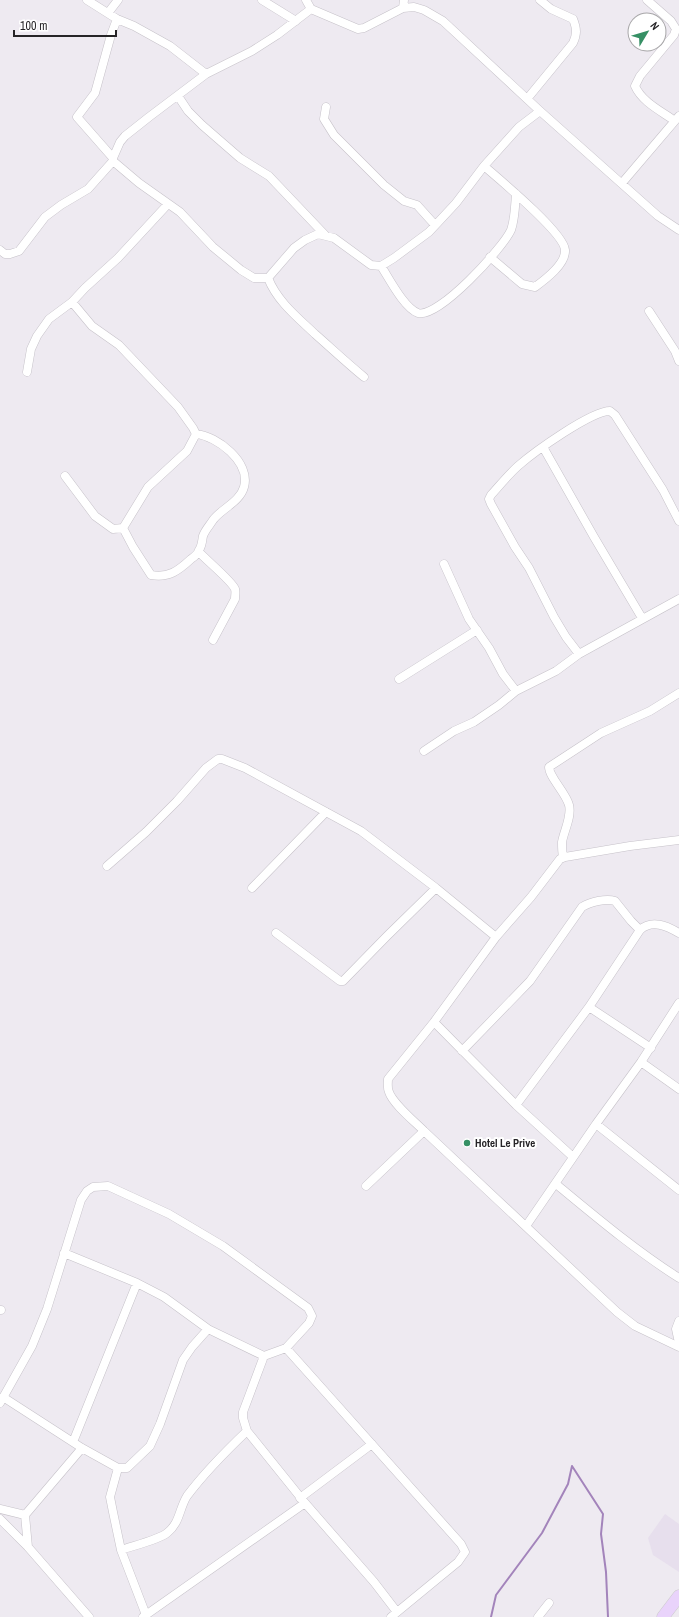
<svg xmlns="http://www.w3.org/2000/svg" width="679" height="1617" viewBox="0 0 679 1617" font-family="'Archivo Narrow',sans-serif">
	<style>
		.built { fill: #e7dfed }
		.lines { fill: none; stroke-linecap: round; stroke-linejoin: round }
		.stream { stroke: #a384bb; stroke-width: 2 }
		.street-casing { stroke: #c6c2c9; stroke-width: 9 }
		.primary-casing { stroke: #cbcacb; stroke-width: 13 }
		.street { stroke: #fff; stroke-width: 8 }
		.primary { stroke: #e9d3fb; stroke-width: 12 }
		.poi-dot { fill: #369065; stroke: #fff; stroke-width: 1.5 }
		.labels { text-anchor: middle; dominant-baseline: central; stroke-width: 4; stroke-linejoin: round; paint-order: stroke }
		.poi-label { font-size: 11px; font-weight: bold; fill: #262427; stroke: #fff; text-anchor: start }
	</style>
	<rect width="100%" height="100%" fill="#eeeaf1"/>
	<!-- built -->
	<path class="built" d="M 665,1514 L 679,1524 L 679,1572 L 653,1555 L 648,1538 Z"/>
	<g class="lines">
		<!-- stream -->
		<path class="stream" d="M 572,1466 L 603,1514 L 601,1534 L 606,1572 L 608,1617
			M 491,1617 L 496,1595 L 542,1533 L 568,1484 L 572,1466"/>
		<defs>
			<path id="street" d="M 87,0 L 117,19 L 134,26 L 170,46 L 206,74
				M 262,0 L 296,21
				M 306,0 L 311,9 L 358,29 L 364,28 L 403,8 L 414,7 L 424,10 L 443,21 L 540,111 L 658,216 L 679,230
				M 647,0 L 671,21 L 676,29 L 674,35 L 640,76 L 635,86 C 642,102 661,111 675,121
				M 403,8 L 404,0
				M 108,13 L 118,0
				M 178,96 L 188,111 L 202,125 L 240,158 L 269,176 L 326,236
				M 527,99 L 573,43 C 577,34 577,29 573,19 L 551,9 L 540,0
				M 326,107 L 324,119 L 334,135 L 384,185 L 404,201 L 417,205 L 435,225
				M 113,158 L 77,117 L 95,93 L 111,35 L 117,19
				M 113,161 L 139,183 L 180,212 L 213,247 L 241,270 L 254,278 L 268,278
				M 484,166 C 499,179 564,233 565,250 C 566,264 546,279 535,287 L 522,284 L 490,257
				M 622,183 L 679,116
				M 0,250 L 5,254 L 10,254 L 19,251 L 45,217 L 61,205 L 88,189 L 113,161 L 113,158 L 120,142 L 125,136 L 149,117 L 206,74 L 252,51 L 277,35 L 311,9
				M 381,266 C 389,278 404,308 418,313 C 438,319 503,248 511,230 C 515,219 515,205 516,194
				M 72,302 L 92,326 L 119,345 L 178,407 L 193,428 L 196,434 L 187,451 L 148,487 L 123,528
				M 649,311 L 675,351 L 679,361
				M 27,372 L 31,349 L 37,336 L 49,319 L 72,302 L 85,288 L 118,258 L 168,204
				M 364,377 C 347,363 331,348 315,334 C 297,317 277,301 268,278 L 294,248 L 305,240 L 318,234 L 334,238 L 371,265 L 381,266 L 394,258 L 429,232 L 456,203 L 484,166 L 519,127 L 540,111
				M 543,447 L 594,537 L 642,618
				M 65,476 L 95,516 L 113,529 L 123,528
				M 123,528 L 133,547 L 151,575 C 169,578 178,571 191,559 C 194,557 198,554 199,550 C 202,546 202,541 203,536 C 205,530 210,525 213,520 C 221,509 240,502 244,487 C 251,462 217,436 196,434
				M 199,552 C 206,560 232,581 235,589 C 236,592 235,595 235,599 L 213,640
				M 444,564 L 469,619 L 489,648 L 503,674 L 516,691
				M 579,654 L 566,637 L 554,617 L 529,568 L 515,547 L 491,504 L 489,499 L 491,495 C 500,485 508,475 518,466 C 534,452 591,411 610,411 L 615,415 L 663,490 L 679,521
				M 399,679 L 477,630
				M 424,751 L 454,731 L 474,722 L 499,705 L 516,691 L 556,671 L 579,654 L 679,599
				M 679,840 L 630,846 L 565,857 L 560,859 L 531,897 L 496,937 L 434,1022 L 388,1079 C 388,1083 387,1088 389,1092 C 393,1104 414,1121 424,1131 L 617,1312 L 635,1326 L 679,1347
				M 563,857 C 562,852 562,847 562,842 C 564,831 572,816 569,805 C 566,793 549,777 549,767 L 601,733 L 650,711 L 679,693
				M 107,866 L 146,832 L 177,801 L 206,768 L 218,759 L 222,759 L 245,768 L 361,831 L 436,888 L 496,937
				M 252,888 L 326,812
				M 276,933 L 340,981 L 343,981 L 387,936 L 436,888
				M 589,1007 L 651,1048
				M 434,1022 L 516,1105 L 573,1157
				M 462,1051 L 530,981 L 582,907 C 590,902 606,898 615,901 L 631,921 L 640,930
				M 641,1062 L 679,1089
				M 516,1105 L 589,1007 L 640,930 C 652,919 667,926 679,933
				M 596,1124 L 679,1190
				M 556,1184 C 596,1217 635,1250 679,1278
				M 366,1186 L 424,1131
				M 526,1226 L 596,1124 L 641,1062 L 679,1003
				M 0,1310 L 1,1310
				M 679,1321 L 676,1329 L 679,1343
				M 286,1348 L 461,1544 L 465,1552 L 458,1562 L 391,1617
				M 264,1356 L 243,1412 L 243,1418 L 247,1431 L 305,1503 L 374,1582 L 397,1612
				M 3,1397 L 82,1448 L 118,1468 L 127,1468 L 150,1446 L 160,1424 L 183,1360 L 192,1347 L 208,1329
				M 0,1403 L 32,1346 L 47,1309 L 81,1200 L 87,1191 L 93,1187 L 108,1186 L 169,1214 L 223,1246 L 308,1308 L 312,1316 L 309,1323 L 286,1348 L 264,1356 L 208,1329 L 164,1297 L 137,1283 L 64,1253
				M 73,1442 L 137,1283
				M 118,1468 L 110,1497 L 113,1512 L 121,1550 L 146,1615
				M 300,1498 L 372,1444
				M 0,1509 L 25,1515
				M 0,1519 L 28,1547 L 89,1617
				M 28,1547 L 25,1515 L 82,1448
				M 121,1550 C 132,1546 158,1540 167,1533 C 180,1523 179,1509 187,1496 C 205,1472 226,1451 247,1431
				M 143,1617 L 305,1503
				M 538,1617 L 549,1603"/>
			<path id="primary" d="M 663,1617 L 679,1596"/>
		</defs>
		<!-- street casing -->
		<use href="#street" class="street-casing"/>
		<!-- primary casing -->
		<use href="#primary" class="primary-casing"/>
		<!-- street -->
		<use href="#street" class="street"/>
		<!-- primary -->
		<use href="#primary" class="primary"/>
	</g>
	<!-- markers -->
	<circle class="poi-dot" cx="467" cy="1143" r="4"/>
	<g class="labels">
		<!-- poi labels -->
		<g class="poi-label">
			<text x="475" y="1143">Hotel Le Prive</text>
		</g>
	</g>
	<!-- north arrow -->
	<g transform="translate(647 32) rotate(52)"><circle r="19" fill="#ffffff" stroke="#a8a7a9"/>
	<path d="M0-3L7 15L0 10L-7 15Z" fill="#369065"/>
	<text y="-6" font-size="11" font-weight="bold" text-anchor="middle" fill="#262427">N</text>
	</g>
	<!-- scale -->
	<path d="M14 30v6h102v-6" fill="none" stroke="#262427" stroke-width="2"/>
	<text x="20" y="30" font-size="12" fill="#262427" stroke="#ffffff" stroke-width="3" paint-order="stroke">100 m</text>
</svg>
